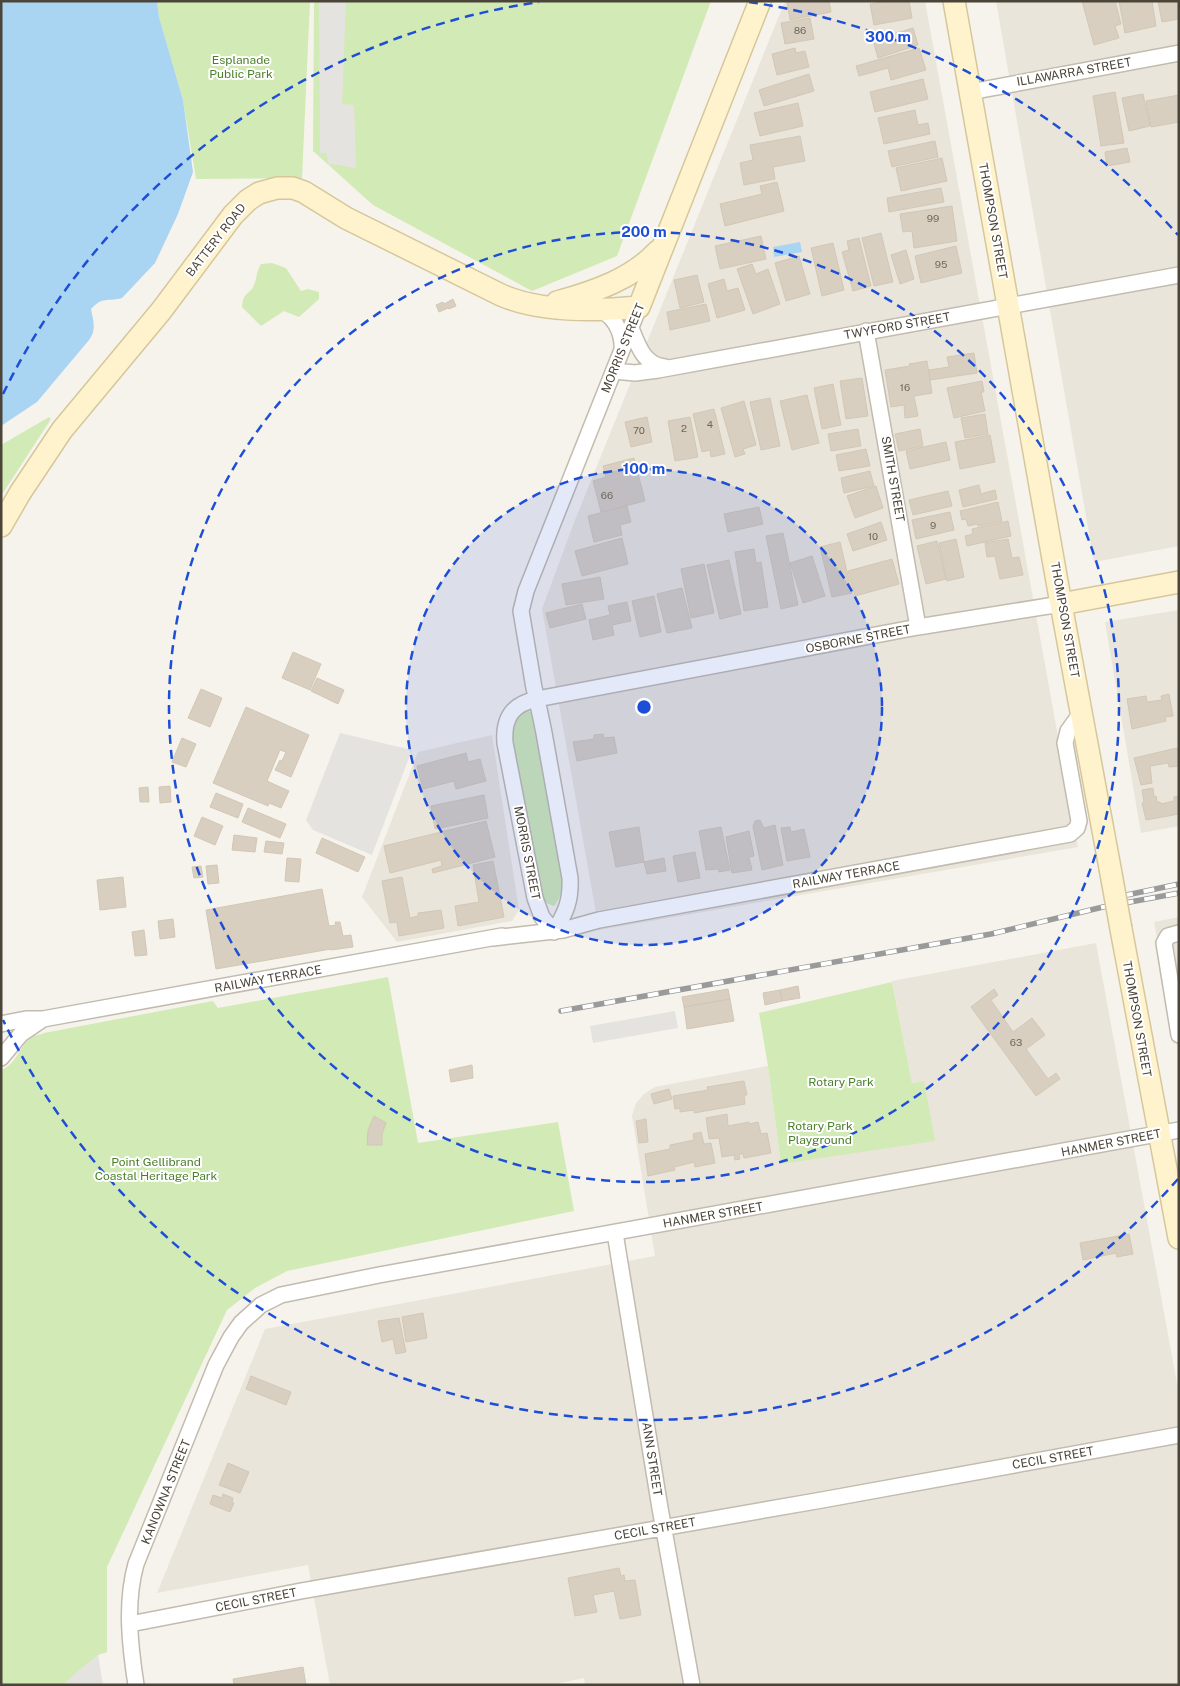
<svg xmlns="http://www.w3.org/2000/svg" width="1180" height="1686" viewBox="0 0 1180 1686" font-family="'Public Sans',sans-serif">
	<style>
		.residential { fill: #eae5da }
		.green { fill: #d2eab5 }
		.parking { fill: #e5e3e0 }
		.water { fill: #a9d4f2 }
		.building { fill: #d8cfc1; stroke: #d3c7b4 }
		.lines { fill: none; stroke-linecap: round; stroke-linejoin: round }
		.street-casing { stroke: #c2bbae; stroke-width: 18 }
		.secondary-casing { stroke: #d6c79b; stroke-width: 24 }
		.street { stroke: #fff; stroke-width: 15 }
		.secondary { stroke: #fff3cd; stroke-width: 21 }
		.rail-casing { stroke: #9a9a9a; stroke-width: 5.5 }
		.rail { stroke: #fff; stroke-width: 4; stroke-dasharray: 11; stroke-linecap: butt }
		.secondary-bridge-casing { stroke: #d6c79b; stroke-width: 24; stroke-linecap: butt }
		.secondary-bridge { stroke: #fff3cd; stroke-width: 21 }
		.ring { fill: none; stroke: #1d4ed8; stroke-width: 2.5; stroke-dasharray: 9 6 }
		.labels { text-anchor: middle; dominant-baseline: central; stroke-width: 4; stroke-linejoin: round; paint-order: stroke }
		.number-label { font-size: 10px; fill: #6e675b }
		.park-label { font-size: 12px; fill: #4a7f2a; stroke: #fff }
		.street-label { font-size: 12px; fill: #4b4439; stroke: #fff }
		.centre { fill: #1d4ed8; stroke: #fff; stroke-width: 2.5 }
		.ring-label { font-size: 15px; text-anchor: middle; font-weight: bold; fill: #1d4ed8; stroke: #fff; stroke-width: 4; stroke-linejoin: round; paint-order: stroke }
	</style>
	<rect width="100%" height="100%" fill="#f6f3ec"/>
	<!-- residential -->
	<path class="residential" d="M 785,1 L 925,1 L 1078,847 L 599,930 L 542,609 L 573,525 Z
		M 996,1 L 1179,1 L 1179,546 L 1094,562 Z
		M 1179,610 L 1179,826 L 1141,833 L 1105,622 Z
		M 492,735 L 519,910 L 512,921 L 397,942 L 362,897 L 418,752 Z
		M 1179,917 L 1179,1054 L 1154,922 Z
		M 1096,943 L 1179,1394 L 1179,1685 L 585,1685 L 584,1678 L 551,1685 L 330,1685 L 308,1565 L 157,1593 L 265,1329 L 655,1256 L 632,1116 L 636,1103 L 644,1094 L 655,1087 L 768,1066 L 781,1164 L 924,1081 L 912,1083 L 892,981 Z"/>
	<!-- green -->
	<path class="green" d="M 157,1 L 310,1 L 302,178 L 196,179 L 183,100 L 159,17 Z
		M 314,1 L 711,1 L 617,256 L 532,291 L 373,205 L 313,151 Z
		M 272,263 L 286,268 L 301,291 L 308,289 L 319,292 L 319,299 L 299,317 L 284,311 L 261,326 L 242,307 C 243,291 250,295 254,285 C 257,278 256,272 261,264 Z
		M 49,417 L 51,419 L 1,496 L 1,445 Z
		M 529,711 L 534,715 L 563,876 C 562,887 562,897 554,906 L 546,903 L 542,899 L 512,748 C 512,733 511,713 529,711 Z
		M 388,977 L 418,1143 L 558,1122 L 574,1211 L 287,1271 L 255,1288 L 227,1310 L 107,1567 L 107,1652 L 98,1655 L 63,1685 L 1,1685 L 1,1070 C 17,1065 19,1045 32,1037 C 35,1035 40,1035 44,1033 L 213,1001 L 218,1008 Z
		M 892,982 L 912,1083 L 924,1081 L 935,1141 L 781,1164 L 768,1066 L 759,1013 Z"/>
	<!-- parking -->
	<path class="parking" d="M 319,1 L 346,1 L 342,104 L 354,105 L 356,168 L 332,164 L 328,165 L 327,153 L 320,153 Z
		M 340,733 L 412,750 L 372,855 L 313,830 L 306,820 Z
		M 675,1011 L 678,1028 L 593,1043 L 590,1026 Z
		M 98,1655 L 103,1685 L 63,1685 L 78,1671 Z"/>
	<!-- water -->
	<path class="water" d="M 1,1 L 157,1 L 159,17 L 183,100 L 193,172 L 178,214 L 155,263 L 122,298 C 107,302 103,296 91,309 C 93,320 97,330 89,340 L 37,402 L 1,426 Z
		M 800,242 L 802,252 L 774,257 L 773,247 Z"/>
	<!-- building -->
	<path class="building" d="M 787,1 L 829,1 L 831,12 L 790,20 Z
		M 886,1 L 909,1 L 912,18 L 874,25 L 870,4 Z
		M 1082,1 L 1115,1 L 1121,24 L 1115,26 L 1119,38 L 1094,45 Z
		M 1119,1 L 1152,1 L 1156,26 L 1125,33 Z
		M 1158,1 L 1178,1 L 1179,19 L 1162,22 Z
		M 810,18 L 814,39 L 785,44 L 781,23 Z
		M 913,28 L 918,45 L 878,58 L 873,40 Z
		M 795,48 L 796,53 L 805,51 L 809,67 L 777,75 L 772,54 Z
		M 919,48 L 926,70 L 891,80 L 888,68 L 859,76 L 856,66 Z
		M 809,74 L 814,91 L 764,106 L 759,90 Z
		M 923,79 L 928,99 L 875,112 L 870,92 Z
		M 1115,92 L 1124,143 L 1101,146 L 1093,96 Z
		M 1143,94 L 1150,126 L 1129,131 L 1122,98 Z
		M 1179,95 L 1179,122 L 1151,127 L 1146,101 Z
		M 798,103 L 803,126 L 760,136 L 754,113 Z
		M 915,110 L 918,125 L 928,123 L 930,134 L 884,144 L 878,118 Z
		M 800,136 L 805,161 L 773,167 L 775,179 L 744,185 L 740,163 L 753,160 L 750,145 Z
		M 935,141 L 938,157 L 892,167 L 888,151 Z
		M 1127,148 L 1130,162 L 1107,166 L 1105,152 Z
		M 942,158 L 947,181 L 901,191 L 896,168 Z
		M 777,182 L 784,211 L 725,226 L 720,204 L 762,194 L 760,186 Z
		M 941,188 L 944,202 L 889,212 L 887,198 Z
		M 952,206 L 957,241 L 914,248 L 912,231 L 903,232 L 900,214 Z
		M 881,233 L 893,282 L 874,286 L 862,238 Z
		M 761,236 L 766,259 L 720,269 L 715,246 Z
		M 859,238 L 871,286 L 853,291 L 842,252 L 849,250 L 847,241 Z
		M 833,243 L 844,290 L 822,296 L 811,248 Z
		M 956,246 L 962,273 L 921,283 L 915,256 Z
		M 906,250 L 914,279 L 900,284 L 891,255 Z
		M 799,256 L 810,294 L 786,301 L 775,263 Z
		M 752,264 L 756,274 L 768,269 L 780,304 L 753,314 L 737,269 Z
		M 697,275 L 704,302 L 680,308 L 674,280 Z
		M 724,279 L 727,291 L 738,288 L 745,310 L 717,318 L 708,284 Z
		M 453,299 L 456,306 L 449,309 L 448,308 L 439,312 L 436,305 L 443,302 L 444,304 Z
		M 706,304 L 710,321 L 670,330 L 667,312 Z
		M 974,353 L 977,373 L 930,380 L 929,370 L 949,367 L 947,357 Z
		M 927,361 L 932,393 L 914,396 L 918,416 L 905,418 L 904,405 L 891,407 L 885,370 L 910,366 L 909,364 Z
		M 862,378 L 868,416 L 846,419 L 840,381 Z
		M 982,381 L 984,392 L 981,392 L 985,411 L 954,418 L 947,388 Z
		M 833,384 L 841,425 L 822,429 L 814,388 Z
		M 807,395 L 819,443 L 792,450 L 780,401 Z
		M 770,398 L 780,446 L 761,450 L 750,402 Z
		M 744,401 L 756,445 L 743,449 L 745,454 L 735,457 L 721,408 Z
		M 714,409 L 725,454 L 711,457 L 710,450 L 702,452 L 693,414 Z
		M 985,414 L 988,434 L 965,438 L 961,418 Z
		M 647,417 L 652,442 L 631,447 L 625,422 Z
		M 690,417 L 698,457 L 675,461 L 668,421 Z
		M 858,429 L 861,446 L 831,451 L 828,434 Z
		M 920,429 L 923,446 L 899,451 L 895,434 Z
		M 990,435 L 995,462 L 960,469 L 955,442 Z
		M 946,442 L 950,460 L 910,469 L 906,451 Z
		M 866,449 L 870,466 L 839,471 L 836,455 Z
		M 634,458 L 645,501 L 601,512 L 593,481 L 606,477 L 603,466 Z
		M 870,471 L 874,486 L 844,493 L 841,478 Z
		M 979,485 L 981,494 L 995,490 L 997,499 L 963,507 L 959,490 Z
		M 876,486 L 883,508 L 855,518 L 847,496 Z
		M 948,491 L 952,506 L 913,515 L 909,500 Z
		M 998,502 L 1002,521 L 978,526 L 977,524 L 968,526 L 966,519 L 962,520 L 960,511 Z
		M 627,506 L 631,522 L 620,525 L 622,535 L 594,542 L 588,516 Z
		M 759,507 L 763,524 L 728,532 L 724,514 Z
		M 950,512 L 954,530 L 916,539 L 912,520 Z
		M 1008,521 L 1011,536 L 967,546 L 965,536 L 973,534 L 972,529 Z
		M 881,522 L 887,540 L 853,551 L 847,534 Z
		M 783,533 L 798,605 L 781,609 L 766,536 Z
		M 622,538 L 628,564 L 582,576 L 575,551 Z
		M 956,539 L 964,577 L 947,581 L 939,543 Z
		M 1008,539 L 1012,558 L 1019,557 L 1023,575 L 1000,579 L 995,556 L 987,557 L 985,543 Z
		M 937,541 L 946,579 L 926,584 L 917,546 Z
		M 840,542 L 852,593 L 832,597 L 820,547 Z
		M 754,549 L 756,563 L 761,562 L 768,607 L 744,611 L 735,552 Z
		M 812,556 L 825,596 L 803,603 L 790,563 Z
		M 892,559 L 899,584 L 855,596 L 848,571 Z
		M 729,560 L 741,614 L 720,619 L 707,565 Z
		M 704,564 L 714,613 L 691,618 L 681,569 Z
		M 600,577 L 604,599 L 566,605 L 562,584 Z
		M 682,588 L 692,628 L 667,633 L 657,594 Z
		M 654,596 L 661,632 L 640,637 L 632,601 Z
		M 627,602 L 631,621 L 612,625 L 614,635 L 593,640 L 589,620 L 610,615 L 608,606 Z
		M 582,604 L 586,619 L 550,628 L 546,613 Z
		M 293,652 L 321,664 L 310,690 L 282,678 Z
		M 317,678 L 344,690 L 338,704 L 311,691 Z
		M 201,689 L 222,698 L 210,727 L 188,718 Z
		M 1169,694 L 1173,716 L 1165,717 L 1166,721 L 1132,729 L 1127,699 L 1146,696 L 1147,702 L 1162,700 L 1161,696 Z
		M 246,707 L 309,735 L 291,777 L 275,770 L 280,760 L 282,761 L 286,752 L 280,750 L 267,781 L 289,791 L 281,808 L 269,803 L 268,806 L 213,783 Z
		M 603,734 L 604,738 L 614,737 L 617,753 L 577,761 L 573,742 L 594,739 L 594,735 Z
		M 182,738 L 196,744 L 186,767 L 172,762 Z
		M 1177,748 L 1179,766 L 1169,767 L 1168,763 L 1150,766 L 1152,783 L 1141,785 L 1134,758 Z
		M 466,753 L 468,762 L 480,759 L 486,781 L 456,789 L 454,781 L 423,789 L 417,766 Z
		M 170,786 L 171,802 L 160,803 L 159,787 Z
		M 148,787 L 149,802 L 140,802 L 139,788 Z
		M 1153,788 L 1154,797 L 1156,796 L 1157,802 L 1160,802 L 1161,804 L 1174,801 L 1174,797 L 1179,796 L 1179,814 L 1146,820 L 1142,803 L 1144,802 L 1142,790 Z
		M 216,793 L 243,804 L 238,818 L 210,807 Z
		M 484,795 L 488,818 L 435,829 L 431,806 Z
		M 248,808 L 286,824 L 280,838 L 242,822 Z
		M 202,817 L 223,826 L 215,845 L 194,836 Z
		M 760,820 L 764,828 L 775,825 L 783,865 L 762,870 L 753,826 L 755,821 Z
		M 486,821 L 495,857 L 433,873 L 432,869 L 442,866 L 441,860 L 390,873 L 384,846 Z
		M 639,827 L 644,862 L 616,867 L 609,832 Z
		M 721,827 L 730,870 L 719,872 L 718,869 L 706,870 L 699,831 Z
		M 790,827 L 791,832 L 804,829 L 810,857 L 787,861 L 781,828 Z
		M 749,831 L 754,856 L 749,857 L 752,870 L 732,873 L 726,837 Z
		M 234,835 L 257,838 L 255,852 L 232,850 Z
		M 322,838 L 365,857 L 358,872 L 316,853 Z
		M 266,841 L 284,843 L 282,854 L 264,852 Z
		M 695,852 L 700,878 L 678,882 L 673,856 Z
		M 287,858 L 301,859 L 299,882 L 285,881 Z
		M 664,858 L 666,871 L 647,874 L 644,862 Z
		M 493,861 L 504,917 L 458,926 L 455,906 L 479,902 L 473,865 Z
		M 217,865 L 219,883 L 208,884 L 206,866 Z
		M 201,866 L 203,877 L 194,878 L 192,867 Z
		M 123,877 L 126,907 L 100,910 L 97,880 Z
		M 402,877 L 410,918 L 418,916 L 418,913 L 441,910 L 444,928 L 399,936 L 397,922 L 390,923 L 382,881 Z
		M 322,889 L 329,926 L 336,925 L 335,922 L 340,922 L 343,936 L 351,935 L 353,947 L 331,950 L 331,949 L 216,969 L 206,910 Z
		M 173,919 L 175,937 L 160,939 L 158,921 Z
		M 144,930 L 147,955 L 135,956 L 132,932 Z
		M 798,986 L 800,998 L 782,1001 L 780,990 Z
		M 728,989 L 730,999 L 684,1007 L 682,997 Z
		M 994,989 L 998,995 L 991,1000 L 1013,1032 L 1032,1018 L 1045,1035 L 1026,1049 L 1048,1079 L 1056,1073 L 1060,1079 L 1036,1096 L 971,1007 Z
		M 780,990 L 782,1001 L 765,1005 L 763,993 Z
		M 730,999 L 734,1021 L 687,1029 L 684,1007 Z
		M 472,1065 L 473,1078 L 451,1082 L 449,1070 Z
		M 744,1081 L 747,1095 L 744,1095 L 745,1104 L 694,1113 L 694,1110 L 680,1112 L 680,1108 L 675,1109 L 673,1096 L 708,1090 L 707,1087 Z
		M 669,1089 L 672,1099 L 654,1104 L 651,1094 Z
		M 727,1114 L 728,1126 L 749,1122 L 749,1124 L 758,1122 L 761,1134 L 767,1133 L 771,1153 L 744,1158 L 743,1154 L 739,1154 L 740,1159 L 735,1160 L 734,1155 L 722,1157 L 719,1138 L 709,1139 L 706,1118 Z
		M 374,1116 L 386,1123 L 382,1134 L 382,1145 L 367,1145 L 368,1130 Z
		M 646,1119 L 648,1142 L 639,1143 L 636,1121 Z
		M 701,1132 L 704,1144 L 711,1143 L 715,1163 L 695,1167 L 694,1162 L 674,1167 L 675,1170 L 648,1176 L 645,1154 L 670,1149 L 670,1145 L 694,1140 L 693,1134 Z
		M 1129,1234 L 1133,1254 L 1117,1257 L 1116,1253 L 1083,1260 L 1080,1243 Z
		M 423,1313 L 427,1338 L 406,1342 L 402,1317 Z
		M 399,1318 L 406,1352 L 396,1354 L 393,1339 L 382,1342 L 378,1321 Z
		M 251,1376 L 291,1392 L 286,1405 L 246,1389 Z
		M 228,1463 L 249,1472 L 240,1493 L 219,1485 Z
		M 223,1494 L 233,1498 L 232,1502 L 234,1503 L 230,1512 L 210,1504 L 213,1495 L 222,1498 Z
		M 619,1568 L 621,1576 L 624,1575 L 625,1581 L 635,1580 L 641,1615 L 620,1619 L 614,1591 L 593,1595 L 597,1612 L 575,1616 L 568,1578 Z
		M 303,1667 L 306,1685 L 234,1685 L 233,1679 Z"/>
	<g class="lines">
		<defs>
			<path id="street" d="M 970,92 L 1179,53
				M 639,307 L 526,591 L 521,611 L 534,688 C 538,703 541,718 544,733 L 570,878 C 571,901 566,912 554,932 L 542,917 L 535,898 L 505,743 C 503,718 512,704 537,699 L 918,627 L 1061,604
				M 596,309 C 613,313 623,332 622,349
				M 631,328 C 638,346 644,365 665,367
				M 866,331 L 918,627
				M 614,371 L 635,373 L 658,370 L 1179,275
				M 1179,933 L 1168,936 L 1164,943 L 1179,1035
				M 493,938 L 563,930 L 599,920 L 1070,834 L 1077,828 L 1079,821 L 1065,743 L 1068,731 L 1081,713
				M 1,1024 L 26,1019 L 43,1019 L 502,936
				M 1,1058 L 21,1034 L 43,1019
				M 615,1233 L 660,1508 L 692,1685
				M 130,1624 L 301,1591 L 822,1500 L 1179,1435
				M 136,1685 C 130,1646 125,1603 136,1564 L 216,1365 L 231,1337 L 241,1323 L 261,1305 L 281,1295 L 379,1275 L 1179,1130"/>
			<path id="secondary" d="M 954,1 L 1061,604 L 1110,868
				M 557,302 C 594,292 632,279 658,251
				M 1,526 L 20,493 L 62,430 L 161,311 L 233,215 L 248,200 L 259,193 L 277,188 L 293,188 L 304,192 L 346,218 L 501,295 C 540,312 597,311 639,307 L 760,1
				M 1061,604 L 1179,582
				M 1121,929 L 1179,1238"/>
		</defs>
		<!-- street casing -->
		<use href="#street" class="street-casing"/>
		<!-- secondary casing -->
		<use href="#secondary" class="secondary-casing"/>
		<!-- street -->
		<use href="#street" class="street"/>
		<!-- secondary -->
		<use href="#secondary" class="secondary"/>
		<defs>
			<path id="rail" d="M 1122,896 L 1179,884
				M 561,1011 L 991,934 L 1103,907 L 1179,893"/>
		</defs>
		<!-- rail casing -->
		<use href="#rail" class="rail-casing"/>
		<!-- rail -->
		<use href="#rail" class="rail"/>
		<defs>
			<path id="secondary-bridge" d="M 1110,868 L 1121,929"/>
		</defs>
		<!-- secondary-bridge casing -->
		<use href="#secondary-bridge" class="secondary-bridge-casing"/>
		<!-- secondary-bridge -->
		<use href="#secondary-bridge" class="secondary-bridge"/>
	</g>
	<!-- distance rings -->
	<circle cx="644" cy="707" r="238" fill="#1d4ed8" fill-opacity=".12"/>
	<g class="ring">
		<circle cx="644" cy="707" r="238"/>
		<circle cx="644" cy="707" r="475"/>
		<path d="M1178 1179A713 713 0 0 1 3 1020M3 394A713 713 0 0 1 539 2M749 2A713 713 0 0 1 1178 235"/>
	</g>
	<g class="labels">
		<!-- number labels -->
		<g class="number-label">
			<text x="800" y="30">86</text>
			<text x="933" y="218">99</text>
			<text x="941" y="264">95</text>
			<text x="905" y="387">16</text>
			<text x="710" y="424">4</text>
			<text x="684" y="428">2</text>
			<text x="639" y="430">70</text>
			<text x="607" y="495">66</text>
			<text x="933" y="525">9</text>
			<text x="873" y="536">10</text>
			<text x="1016" y="1042">63</text>
		</g>
		<!-- park labels -->
		<g class="park-label">
			<text x="241" y="60">Esplanade<tspan x="241" dy="14">Public Park</tspan></text>
			<text x="841" y="1082">Rotary Park</text>
			<text x="820" y="1126">Rotary Park<tspan x="820" dy="14">Playground</tspan></text>
			<text x="156" y="1162">Point Gellibrand<tspan x="156" dy="14">Coastal Heritage Park</tspan></text>
		</g>
		<!-- street labels -->
		<g class="street-label">
			<text transform="translate(1074 72) rotate(-10)">ILLAWARRA STREET</text>
			<text transform="translate(993 221) rotate(80)">THOMPSON STREET</text>
			<text transform="translate(216 240) rotate(-52)">BATTERY ROAD</text>
			<text transform="translate(897 326) rotate(-10)">TWYFORD STREET</text>
			<text transform="translate(623 348) rotate(-68)">MORRIS STREET</text>
			<text transform="translate(893 479) rotate(80)">SMITH STREET</text>
			<text transform="translate(1065 620) rotate(80)">THOMPSON STREET</text>
			<text transform="translate(858 639) rotate(-11)">OSBORNE STREET</text>
			<text transform="translate(527 853) rotate(79)">MORRIS STREET</text>
			<text transform="translate(846 875) rotate(-10)">RAILWAY TERRACE</text>
			<text transform="translate(268 979) rotate(-10)">RAILWAY TERRACE</text>
			<text transform="translate(1137 1019) rotate(80)">THOMPSON STREET</text>
			<text transform="translate(1111 1143) rotate(-11)">HANMER STREET</text>
			<text transform="translate(713 1215) rotate(-10)">HANMER STREET</text>
			<text transform="translate(1053 1458) rotate(-10)">CECIL STREET</text>
			<text transform="translate(652 1459) rotate(81)">ANN STREET</text>
			<text transform="translate(166 1492) rotate(-68)">KANOWNA STREET</text>
			<text transform="translate(655 1529) rotate(-10)">CECIL STREET</text>
			<text transform="translate(256 1600) rotate(-11)">CECIL STREET</text>
		</g>
	</g>
	<circle cx="644" cy="707" r="8" class="centre"/>
	<g class="ring-label">
		<text x="888" y="42">300 m</text>
		<text x="644" y="237">200 m</text>
		<text x="644" y="474">100 m</text>
	</g>
	<!-- border -->
	<rect width="1180" height="1686" fill="none" stroke="#4b4439" stroke-width="5"/>
</svg>
